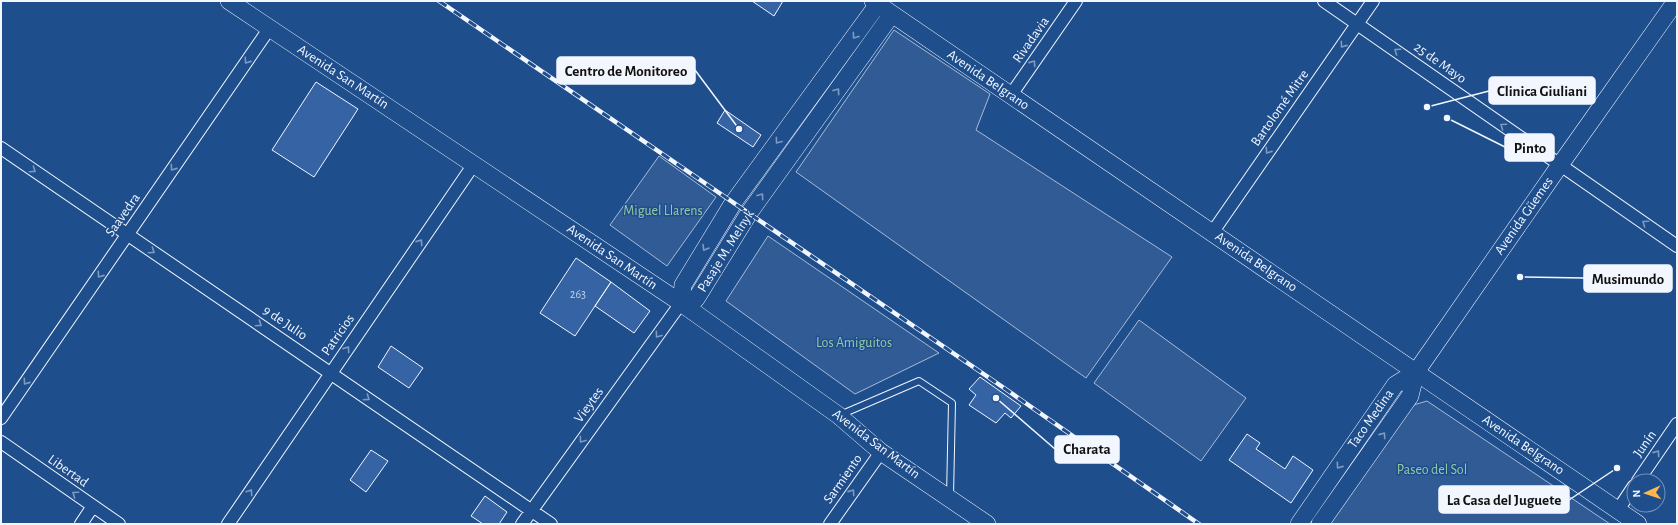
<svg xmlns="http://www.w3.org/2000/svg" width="1678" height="525" viewBox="0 0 1678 525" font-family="'Alegreya Sans',sans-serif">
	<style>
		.built { fill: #305b95; stroke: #a8bbd7 }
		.building { fill: #3563a3; stroke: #f2f6ff }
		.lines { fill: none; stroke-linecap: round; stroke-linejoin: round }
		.lane-casing { stroke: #f2f6ff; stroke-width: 8 }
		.street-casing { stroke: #f2f6ff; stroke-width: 14 }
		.secondary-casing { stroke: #f2f6ff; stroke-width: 18 }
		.lane { stroke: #1f4e8c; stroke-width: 6 }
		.street { stroke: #1f4e8c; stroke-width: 12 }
		.secondary { stroke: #1f4e8c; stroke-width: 17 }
		.rail-casing { stroke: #f2f6ff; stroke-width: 4.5 }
		.rail { stroke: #1f4e8c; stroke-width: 3; stroke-dasharray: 9; stroke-linecap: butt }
		.oneway { stroke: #7e9ac0 }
		.labels { text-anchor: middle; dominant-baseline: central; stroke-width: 3; stroke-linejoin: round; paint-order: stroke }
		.number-label { font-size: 12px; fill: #c3d1e8 }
		.street-label { font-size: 14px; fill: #f2f6ff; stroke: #1f4e8c }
		.park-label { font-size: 14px; fill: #97c8a6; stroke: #1f4e8c }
		.leader { fill: none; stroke: #f2f6ff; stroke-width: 1.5 }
		.callout-dot { fill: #f2f6ff; stroke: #1f4e8c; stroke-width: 1.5 }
		.callout { fill: #f2f6ff; stroke: #f2f6ff; stroke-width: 1.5 }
		.callout-label { font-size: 15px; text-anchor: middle; font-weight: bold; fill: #111 }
	</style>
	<rect width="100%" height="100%" fill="#1f4e8c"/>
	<!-- built -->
	<path class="built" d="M 894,30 L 990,94 L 976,130 L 1172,257 L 1086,378 L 796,172 Z
		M 659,156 L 716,197 L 667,266 L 610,225 Z
		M 768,236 L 939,353 L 855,394 L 726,301 Z
		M 1139,320 L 1246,398 L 1201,461 L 1094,383 Z
		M 1427,401 L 1610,524 L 1327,524 L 1410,406 Z"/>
	<!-- building -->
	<path class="building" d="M 752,1 L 783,1 L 774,16 Z
		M 316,82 L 358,109 L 314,177 L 272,150 Z
		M 725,110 L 761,135 L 753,147 L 717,123 Z
		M 576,258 L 611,282 L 575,336 L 540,313 Z
		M 611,282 L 650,311 L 634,333 L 595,306 Z
		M 391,346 L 423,368 L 409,388 L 378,367 Z
		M 980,377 L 1021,406 L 1011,418 L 1005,413 L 996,423 L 969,405 L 976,395 L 969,389 Z
		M 1247,434 L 1260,443 L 1256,449 L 1285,469 L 1293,456 L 1313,470 L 1291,503 L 1229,460 Z
		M 371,450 L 388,461 L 366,492 L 350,480 Z
		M 485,496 L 507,512 L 499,524 L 483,524 L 471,516 Z"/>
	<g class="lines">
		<defs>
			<path id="lane" d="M 840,415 L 919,381 L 952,403 L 950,496"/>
			<path id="street" d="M 1324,1 L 1677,246
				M 1011,95 L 1076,1
				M 1,148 L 551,524
				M 1212,233 L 1373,1
				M 1,418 L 269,29
				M 1,442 L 119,524
				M 1638,481 L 1677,424
				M 1618,510 L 1634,486
				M 81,524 L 93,506
				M 228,524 L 474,164
				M 522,524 L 681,303
				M 830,524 L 881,452"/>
			<path id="secondary" d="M 229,1 L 681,303 L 838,415 L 881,452 L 987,524
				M 873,1 L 1638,524
				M 878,4 L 733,203 L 683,285 L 681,303 L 696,299 L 749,213 L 892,14
				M 1299,524 L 1395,385 L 1416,372
				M 1320,524 L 1410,396 L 1416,372 L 1560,165 L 1676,1"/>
		</defs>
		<!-- lane casing -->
		<use href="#lane" class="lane-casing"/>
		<!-- street casing -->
		<use href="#street" class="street-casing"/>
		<!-- secondary casing -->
		<use href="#secondary" class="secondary-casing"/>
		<!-- lane -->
		<use href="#lane" class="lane"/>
		<!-- street -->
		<use href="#street" class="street"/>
		<!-- secondary -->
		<use href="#secondary" class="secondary"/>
		<defs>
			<path id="rail" d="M 439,1 L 1004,388 L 1199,524"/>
		</defs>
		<!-- rail casing -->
		<use href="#rail" class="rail-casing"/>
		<!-- rail -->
		<use href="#rail" class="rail"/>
	</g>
	<!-- one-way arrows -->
	<defs><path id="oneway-chevron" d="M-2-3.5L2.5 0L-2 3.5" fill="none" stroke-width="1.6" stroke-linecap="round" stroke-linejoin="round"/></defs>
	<g class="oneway">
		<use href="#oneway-chevron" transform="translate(855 36) rotate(126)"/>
		<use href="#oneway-chevron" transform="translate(1343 45) rotate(125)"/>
		<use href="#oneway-chevron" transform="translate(1397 51) rotate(-145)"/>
		<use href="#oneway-chevron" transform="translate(247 61) rotate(125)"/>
		<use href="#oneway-chevron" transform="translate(1033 63) rotate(-55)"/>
		<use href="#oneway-chevron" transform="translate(837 91) rotate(-54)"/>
		<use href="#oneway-chevron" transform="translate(1503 126) rotate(-145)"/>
		<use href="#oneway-chevron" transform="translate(778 141) rotate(126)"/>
		<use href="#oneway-chevron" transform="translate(1268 151) rotate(125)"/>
		<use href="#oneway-chevron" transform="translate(173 168) rotate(125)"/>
		<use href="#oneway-chevron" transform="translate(33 170) rotate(34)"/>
		<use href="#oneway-chevron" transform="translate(761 196) rotate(-54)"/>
		<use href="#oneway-chevron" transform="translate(1645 223) rotate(-145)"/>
		<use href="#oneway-chevron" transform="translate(420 242) rotate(-55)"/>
		<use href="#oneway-chevron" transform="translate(705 248) rotate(121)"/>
		<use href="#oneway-chevron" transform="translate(152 251) rotate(34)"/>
		<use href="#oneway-chevron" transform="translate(100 275) rotate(125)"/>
		<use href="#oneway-chevron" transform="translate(259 324) rotate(34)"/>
		<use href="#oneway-chevron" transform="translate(658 335) rotate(126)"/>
		<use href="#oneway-chevron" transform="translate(347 349) rotate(-55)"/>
		<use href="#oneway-chevron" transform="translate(26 382) rotate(125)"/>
		<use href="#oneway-chevron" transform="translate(367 398) rotate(34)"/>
		<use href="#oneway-chevron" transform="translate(1383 435) rotate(-55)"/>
		<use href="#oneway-chevron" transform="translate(582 440) rotate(126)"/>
		<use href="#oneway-chevron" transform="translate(1657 453) rotate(-55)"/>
		<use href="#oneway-chevron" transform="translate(1339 466) rotate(125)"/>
		<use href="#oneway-chevron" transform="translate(250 492) rotate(-56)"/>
		<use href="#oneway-chevron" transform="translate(852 492) rotate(-55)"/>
		<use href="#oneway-chevron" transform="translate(75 494) rotate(-145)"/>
	</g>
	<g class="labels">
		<!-- number labels -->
		<g class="number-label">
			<text x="578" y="294">263</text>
		</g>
		<!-- street labels -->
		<g class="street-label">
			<text transform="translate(1031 40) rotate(-55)">Rivadavia</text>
			<text transform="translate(1440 63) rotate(35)">25 de Mayo</text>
			<text transform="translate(343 77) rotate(33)">Avenida San Martín</text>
			<text transform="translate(988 80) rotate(34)">Avenida Belgrano</text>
			<text transform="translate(1280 108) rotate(-55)">Bartolomé Mitre</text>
			<text transform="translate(123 215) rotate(-55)">Saavedra</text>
			<text transform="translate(1524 216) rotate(-55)">Avenida Güemes</text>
			<text transform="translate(726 251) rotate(-58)">Pasaje M. Melnyk</text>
			<text transform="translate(612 257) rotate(34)">Avenida San Martín</text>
			<text transform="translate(1256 262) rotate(34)">Avenida Belgrano</text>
			<text transform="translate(285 323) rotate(34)">9 de Julio</text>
			<text transform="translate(338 335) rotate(-55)">Patricios</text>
			<text transform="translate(589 405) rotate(-54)">Vieytes</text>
			<text transform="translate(1371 419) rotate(-55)">Taco Medina</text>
			<text transform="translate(876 444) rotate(37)">Avenida San Martín</text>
			<text transform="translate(1645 444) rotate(-55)">Junín</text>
			<text transform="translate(1523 445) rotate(34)">Avenida Belgrano</text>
			<text transform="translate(68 471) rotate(35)">Libertad</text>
			<text transform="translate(843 479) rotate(-55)">Sarmiento</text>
		</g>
		<!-- park labels -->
		<g class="park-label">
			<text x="663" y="211">Miguel Llarens</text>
			<text x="854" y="343">Los Amiguitos</text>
			<text x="1432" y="470">Paseo del Sol</text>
		</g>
	</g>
	<!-- callouts -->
	<path class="leader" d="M739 129L695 70M1427 107L1489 91M1447 118L1505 147M1520 277L1584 278M996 398L1055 449M1617 468L1569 500"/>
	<g class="callout-dot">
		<circle cx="739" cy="129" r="4"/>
		<circle cx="1427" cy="107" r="4"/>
		<circle cx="1447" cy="118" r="4"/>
		<circle cx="1520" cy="277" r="4"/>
		<circle cx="996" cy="398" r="4"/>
		<circle cx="1617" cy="468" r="4"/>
	</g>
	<g class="callout">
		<rect x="557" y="57" width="138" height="27" rx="4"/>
		<rect x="1489" y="77" width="106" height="27" rx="4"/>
		<rect x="1505" y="134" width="49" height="27" rx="4"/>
		<rect x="1584" y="265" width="88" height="27" rx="4"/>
		<rect x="1055" y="436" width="64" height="27" rx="4"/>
		<rect x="1439" y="486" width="130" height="27" rx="4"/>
	</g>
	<g class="callout-label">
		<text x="626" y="76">Centro de Monitoreo</text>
		<text x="1542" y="96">Clinica Giuliani</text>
		<text x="1530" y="153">Pinto</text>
		<text x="1628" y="284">Musimundo</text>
		<text x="1087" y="454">Charata</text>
		<text x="1504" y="505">La Casa del Juguete</text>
	</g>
	<!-- border -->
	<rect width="1678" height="525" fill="none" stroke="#f2f6ff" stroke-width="4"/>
	<!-- north arrow -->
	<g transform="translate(1646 493) rotate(267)"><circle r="19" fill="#1f4e8c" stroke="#7391ba"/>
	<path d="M0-3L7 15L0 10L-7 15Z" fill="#ffb74d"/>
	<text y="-6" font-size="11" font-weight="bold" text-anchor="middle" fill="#f2f6ff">N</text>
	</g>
</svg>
